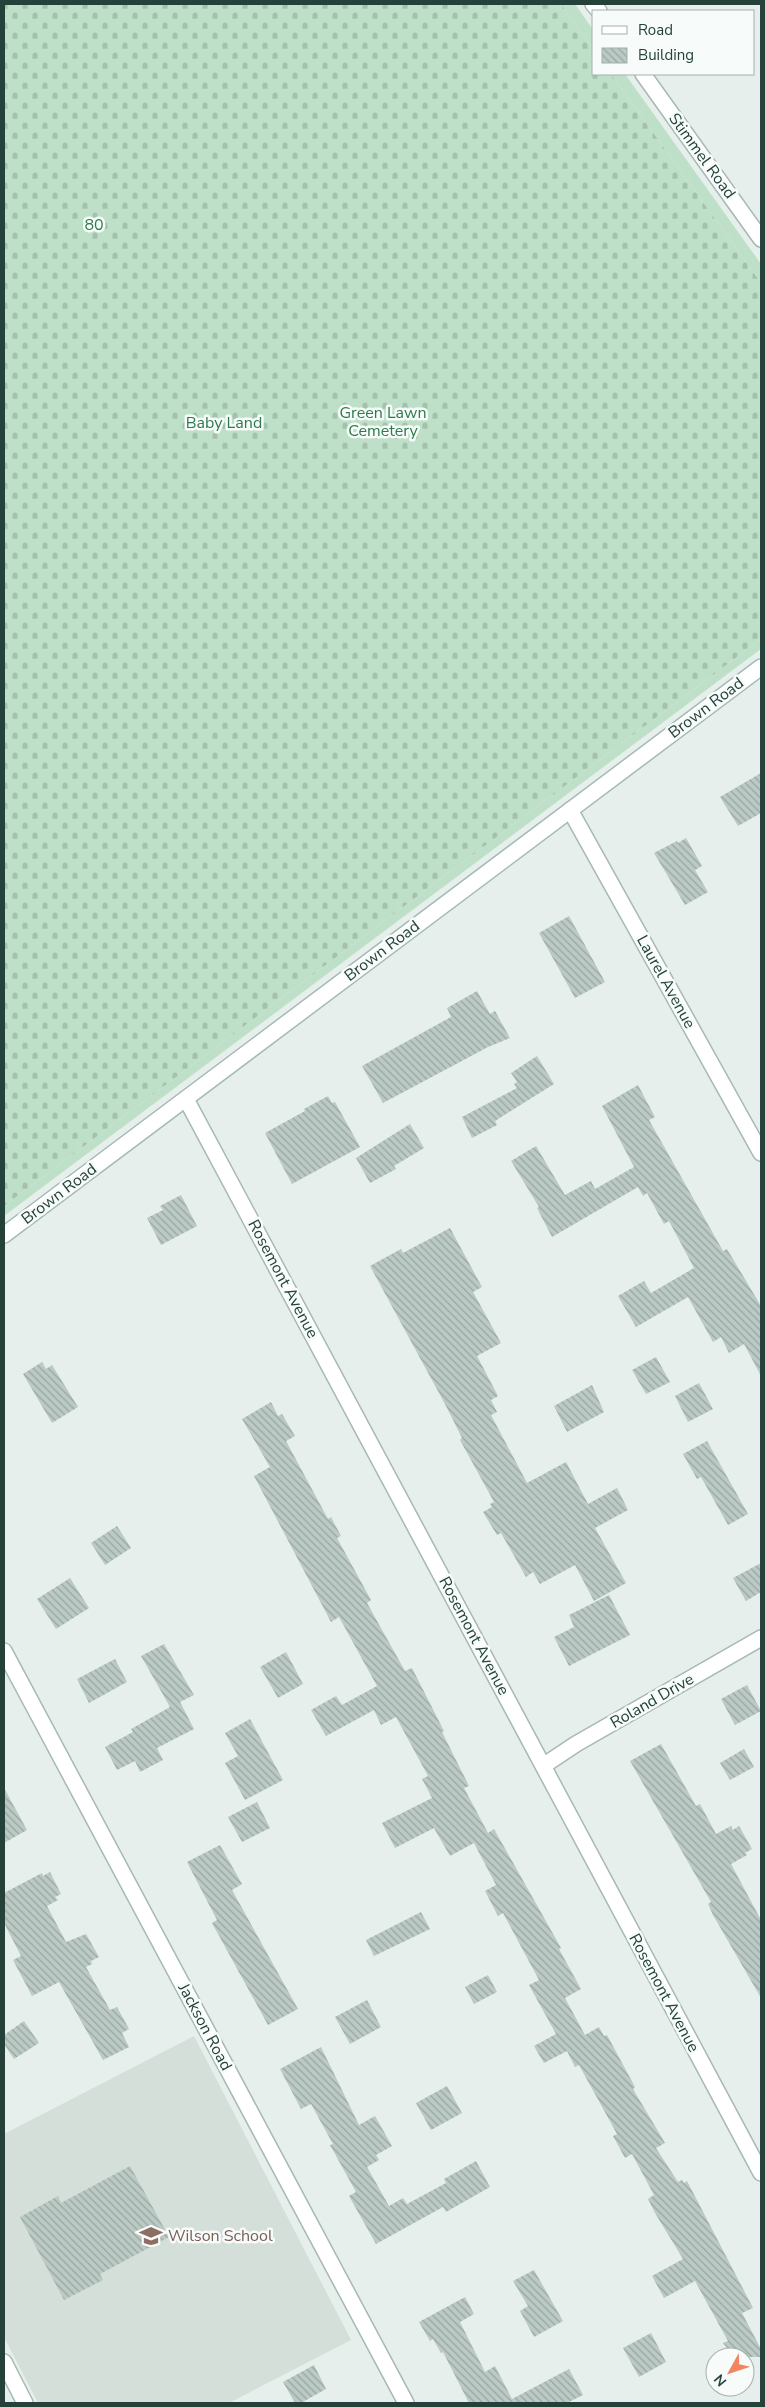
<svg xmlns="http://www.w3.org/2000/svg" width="765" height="2407" viewBox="0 0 765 2407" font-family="'Nunito Sans',sans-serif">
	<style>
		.built { fill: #d4dfda }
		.grass { fill: #bfe0c8 }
		.cemetery { fill: url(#cemetery-stones) }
		.building { fill: url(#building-back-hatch) }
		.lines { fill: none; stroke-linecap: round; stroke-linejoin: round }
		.street-casing { stroke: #a8b8b2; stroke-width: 18 }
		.secondary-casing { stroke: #a4bbb3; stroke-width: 18 }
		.street { stroke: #fff; stroke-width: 15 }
		.secondary { stroke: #fff; stroke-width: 15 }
		.labels { text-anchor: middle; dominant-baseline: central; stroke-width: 5; stroke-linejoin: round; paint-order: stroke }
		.street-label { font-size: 16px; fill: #24423a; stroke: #f7fbf9 }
		.park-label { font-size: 16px; fill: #2d7a4b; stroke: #f7fbf9 }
		.education-label { font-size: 16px; fill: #785e54; stroke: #f7fbf9; text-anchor: start }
	</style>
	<defs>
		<pattern id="cemetery-stones" width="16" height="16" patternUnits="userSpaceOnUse" patternTransform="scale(1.25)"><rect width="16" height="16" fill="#bfe0c8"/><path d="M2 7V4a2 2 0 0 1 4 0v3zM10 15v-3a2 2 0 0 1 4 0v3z" fill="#a4c1ad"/></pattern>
		<pattern id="building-back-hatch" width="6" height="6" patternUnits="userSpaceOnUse" patternTransform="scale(1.25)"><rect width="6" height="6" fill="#bbcac4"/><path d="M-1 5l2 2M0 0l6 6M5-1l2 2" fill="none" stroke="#98a6a0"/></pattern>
	</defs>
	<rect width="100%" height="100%" fill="#e6efeb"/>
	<!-- built -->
	<path class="built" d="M 194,2036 L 351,2340 L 229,2403 L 38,2403 L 4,2337 L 4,2134 Z"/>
	<!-- grass -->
	<path class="grass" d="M 561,4 L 575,4 L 594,31 L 594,50 Z
		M 611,74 L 625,74 L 761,264 L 761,283 Z
		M 761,639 L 761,649 L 4,1216 L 4,1206 Z"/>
	<!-- cemetery -->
	<path class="cemetery" d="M 4,4 L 561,4 L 594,50 L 594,74 L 611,74 L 761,283 L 761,639 L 4,1206 Z"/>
	<!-- building -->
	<path class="building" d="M 761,773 L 761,813 L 738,826 L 720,797 Z
		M 686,838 L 702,866 L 695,870 L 708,892 L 685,905 L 654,853 L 677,841 L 678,843 Z
		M 569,916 L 605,982 L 575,998 L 539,933 Z
		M 477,991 L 490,1014 L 495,1011 L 510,1038 L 488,1047 L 383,1103 L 362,1066 L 451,1017 L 447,1008 Z
		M 537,1056 L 554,1084 L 495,1121 L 497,1125 L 472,1138 L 462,1117 L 517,1088 L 514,1084 L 517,1082 L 511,1073 Z
		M 638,1085 L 655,1117 L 649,1120 L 723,1251 L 727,1249 L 761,1306 L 761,1376 L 744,1344 L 729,1353 L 721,1337 L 713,1342 L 688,1297 L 636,1327 L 618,1296 L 644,1281 L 651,1293 L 694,1268 L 669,1221 L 664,1224 L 647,1193 L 643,1196 L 638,1187 L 552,1237 L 537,1208 L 539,1207 L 511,1161 L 536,1146 L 565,1195 L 591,1181 L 595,1189 L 634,1167 L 602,1106 Z
		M 328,1096 L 332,1103 L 335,1102 L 360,1147 L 292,1184 L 265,1133 L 305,1111 L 304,1109 Z
		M 410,1124 L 424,1148 L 394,1166 L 396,1169 L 370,1183 L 356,1158 Z
		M 181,1195 L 197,1226 L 161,1245 L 147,1218 L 163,1210 L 160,1206 Z
		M 450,1228 L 482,1287 L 473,1292 L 501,1343 L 477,1356 L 498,1396 L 491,1400 L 497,1412 L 491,1415 L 527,1483 L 566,1462 L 588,1504 L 617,1488 L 628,1510 L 595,1528 L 626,1583 L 594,1601 L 575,1565 L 540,1584 L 533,1572 L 526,1577 L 501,1533 L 497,1535 L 483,1512 L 492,1507 L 490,1504 L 494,1502 L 460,1440 L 462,1438 L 445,1404 L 370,1266 L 401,1249 L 403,1253 Z
		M 656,1357 L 670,1382 L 646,1394 L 632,1370 Z
		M 42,1362 L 46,1369 L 52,1365 L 78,1407 L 52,1423 L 23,1374 Z
		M 699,1383 L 713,1409 L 688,1422 L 675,1396 Z
		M 592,1385 L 604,1412 L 567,1432 L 554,1406 Z
		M 271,1402 L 278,1416 L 282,1414 L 295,1436 L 286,1441 L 328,1519 L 331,1517 L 341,1536 L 337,1538 L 371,1600 L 367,1603 L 405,1671 L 412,1668 L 444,1731 L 442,1732 L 469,1786 L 464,1788 L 488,1833 L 494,1829 L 561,1948 L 559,1949 L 581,1989 L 565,1998 L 585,2035 L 599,2027 L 604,2036 L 607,2035 L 635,2087 L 633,2089 L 665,2143 L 656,2148 L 678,2182 L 682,2180 L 684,2183 L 687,2181 L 700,2206 L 753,2308 L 742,2313 L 761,2349 L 761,2357 L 734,2357 L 723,2343 L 728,2341 L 695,2281 L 664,2298 L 652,2276 L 683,2259 L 655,2213 L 648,2199 L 654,2195 L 632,2154 L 625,2158 L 613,2136 L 617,2134 L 579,2065 L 575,2067 L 567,2051 L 544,2063 L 534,2046 L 556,2034 L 529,1985 L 539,1980 L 503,1913 L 498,1916 L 485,1891 L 496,1885 L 474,1843 L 450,1856 L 434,1828 L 395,1848 L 382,1823 L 432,1798 L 422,1779 L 428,1776 L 396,1717 L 381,1725 L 374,1710 L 326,1736 L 311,1710 L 336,1696 L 342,1705 L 377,1686 L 339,1617 L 331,1622 L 254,1476 L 270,1467 L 242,1419 Z
		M 707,1441 L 748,1514 L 728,1525 L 701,1477 L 697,1479 L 683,1454 Z
		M 117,1526 L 131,1548 L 105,1565 L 91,1543 Z
		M 761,1563 L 761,1592 L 746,1601 L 733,1578 Z
		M 70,1578 L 89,1608 L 56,1629 L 37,1599 Z
		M 609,1595 L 630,1635 L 569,1666 L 554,1637 L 574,1627 L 569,1615 Z
		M 164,1644 L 194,1695 L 180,1702 L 194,1729 L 157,1748 L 163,1760 L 140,1772 L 135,1761 L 117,1770 L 105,1747 L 133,1732 L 131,1729 L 170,1707 L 141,1656 Z
		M 286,1652 L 303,1684 L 278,1698 L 260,1667 Z
		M 115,1659 L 127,1682 L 89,1703 L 77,1679 Z
		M 747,1685 L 761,1711 L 735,1725 L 721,1699 Z
		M 250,1719 L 283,1780 L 245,1800 L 225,1763 L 238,1756 L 225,1733 Z
		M 661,1744 L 696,1806 L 700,1804 L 716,1834 L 731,1826 L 733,1830 L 739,1826 L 752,1849 L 745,1853 L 747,1855 L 731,1864 L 761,1920 L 761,1998 L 713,1915 L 708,1904 L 711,1902 L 630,1761 Z
		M 744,1749 L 754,1767 L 730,1780 L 720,1763 Z
		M 4,1788 L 27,1830 L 4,1843 Z
		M 257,1802 L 270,1828 L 242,1842 L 228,1817 Z
		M 220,1845 L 242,1884 L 232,1890 L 298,2009 L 268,2025 L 212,1923 L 217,1920 L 187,1862 Z
		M 50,1872 L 61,1894 L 55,1897 L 58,1900 L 47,1906 L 66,1942 L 86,1934 L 99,1957 L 91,1961 L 92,1964 L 86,1967 L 110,2010 L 117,2007 L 129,2029 L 122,2033 L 129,2047 L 103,2060 L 59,1982 L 32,1996 L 13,1960 L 21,1956 L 4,1923 L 4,1893 L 42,1873 L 43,1876 Z
		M 421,1912 L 430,1929 L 374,1956 L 366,1940 Z
		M 488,1975 L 497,1992 L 474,2004 L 465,1987 Z
		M 367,2000 L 381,2027 L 350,2044 L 335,2017 Z
		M 24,2021 L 39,2043 L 14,2059 L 4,2044 L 4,2035 Z
		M 321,2047 L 359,2125 L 375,2116 L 392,2146 L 376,2155 L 379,2160 L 367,2167 L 389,2206 L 403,2198 L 407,2204 L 446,2183 L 444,2179 L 476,2161 L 490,2187 L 446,2212 L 443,2207 L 376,2244 L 349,2196 L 356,2192 L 330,2145 L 333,2144 L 311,2104 L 301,2109 L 280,2069 Z
		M 447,2086 L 462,2113 L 431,2130 L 416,2103 Z
		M 130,2166 L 169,2237 L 100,2274 L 103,2280 L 64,2300 L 20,2217 L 58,2196 L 61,2203 Z
		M 534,2270 L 563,2321 L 534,2337 L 520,2311 L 528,2306 L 513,2281 Z
		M 465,2297 L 474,2314 L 460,2322 L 485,2372 L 495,2366 L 512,2399 L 569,2369 L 583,2395 L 567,2403 L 469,2403 L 443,2352 L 441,2353 L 433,2339 L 430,2341 L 419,2322 Z
		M 651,2333 L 666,2362 L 639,2377 L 623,2348 Z
		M 314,2365 L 326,2389 L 301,2403 L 295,2403 L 283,2382 Z"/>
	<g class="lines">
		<defs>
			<path id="street" d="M 593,4 L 599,11
				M 643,74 L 761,239
				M 570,810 L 761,1153
				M 186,1099 L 761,2173
				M 4,1651 L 406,2403
				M 543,1766 L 576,1744 L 761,1638
				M 4,2362 L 25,2403"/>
			<path id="secondary" d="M 4,1235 L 761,667"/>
		</defs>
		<!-- street casing -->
		<use href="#street" class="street-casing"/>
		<!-- secondary casing -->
		<use href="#secondary" class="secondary-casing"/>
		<!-- street -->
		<use href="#street" class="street"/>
		<!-- secondary -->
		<use href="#secondary" class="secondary"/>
	</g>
	<!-- icons -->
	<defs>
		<symbol id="school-bare" viewBox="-9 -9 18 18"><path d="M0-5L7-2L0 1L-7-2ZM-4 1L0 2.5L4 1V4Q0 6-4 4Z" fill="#8d6e63" stroke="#f7fbf9" stroke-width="2.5" paint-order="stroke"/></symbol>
	</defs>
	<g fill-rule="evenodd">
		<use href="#school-bare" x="135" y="2220" width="32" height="32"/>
	</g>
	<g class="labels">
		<!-- street labels -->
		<g class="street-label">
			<text transform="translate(702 156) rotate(54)">Stimmel Road</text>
			<text transform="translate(706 708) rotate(-37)">Brown Road</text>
			<text transform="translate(382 951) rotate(-37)">Brown Road</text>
			<text transform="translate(666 982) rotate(61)">Laurel Avenue</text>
			<text transform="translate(59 1194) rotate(-37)">Brown Road</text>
			<text transform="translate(283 1279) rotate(62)">Rosemont Avenue</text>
			<text transform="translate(474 1636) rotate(62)">Rosemont Avenue</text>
			<text transform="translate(652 1701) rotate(-30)">Roland Drive</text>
			<text transform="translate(664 1993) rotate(62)">Rosemont Avenue</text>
			<text transform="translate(205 2027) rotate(62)">Jackson Road</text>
		</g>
		<!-- park labels -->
		<g class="park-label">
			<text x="94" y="225">80</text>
			<text x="383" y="413">Green Lawn<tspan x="383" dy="18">Cemetery</tspan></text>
			<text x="224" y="423">Baby Land</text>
		</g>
		<!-- education labels -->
		<g class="education-label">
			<text x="168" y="2236">Wilson School</text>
		</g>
	</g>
	<!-- border -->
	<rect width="765" height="2407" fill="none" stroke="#24423a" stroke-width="10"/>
	<!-- legend -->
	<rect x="592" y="10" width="162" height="65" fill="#f7fbf9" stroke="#a3b1ad"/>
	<rect x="602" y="26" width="25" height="8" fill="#ffffff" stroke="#a3b1ad"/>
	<text x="638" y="35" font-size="15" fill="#24423a">Road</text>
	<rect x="602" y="48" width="25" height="15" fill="url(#building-back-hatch)" stroke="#a3b1ad"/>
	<text x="638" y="60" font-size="15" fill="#24423a">Building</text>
	<!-- north arrow -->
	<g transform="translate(730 2372) rotate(230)"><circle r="24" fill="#f7fbf9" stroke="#a3b1ad"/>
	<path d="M0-4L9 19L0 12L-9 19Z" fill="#f4845f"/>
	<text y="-8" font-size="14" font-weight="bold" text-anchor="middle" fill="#24423a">N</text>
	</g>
</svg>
